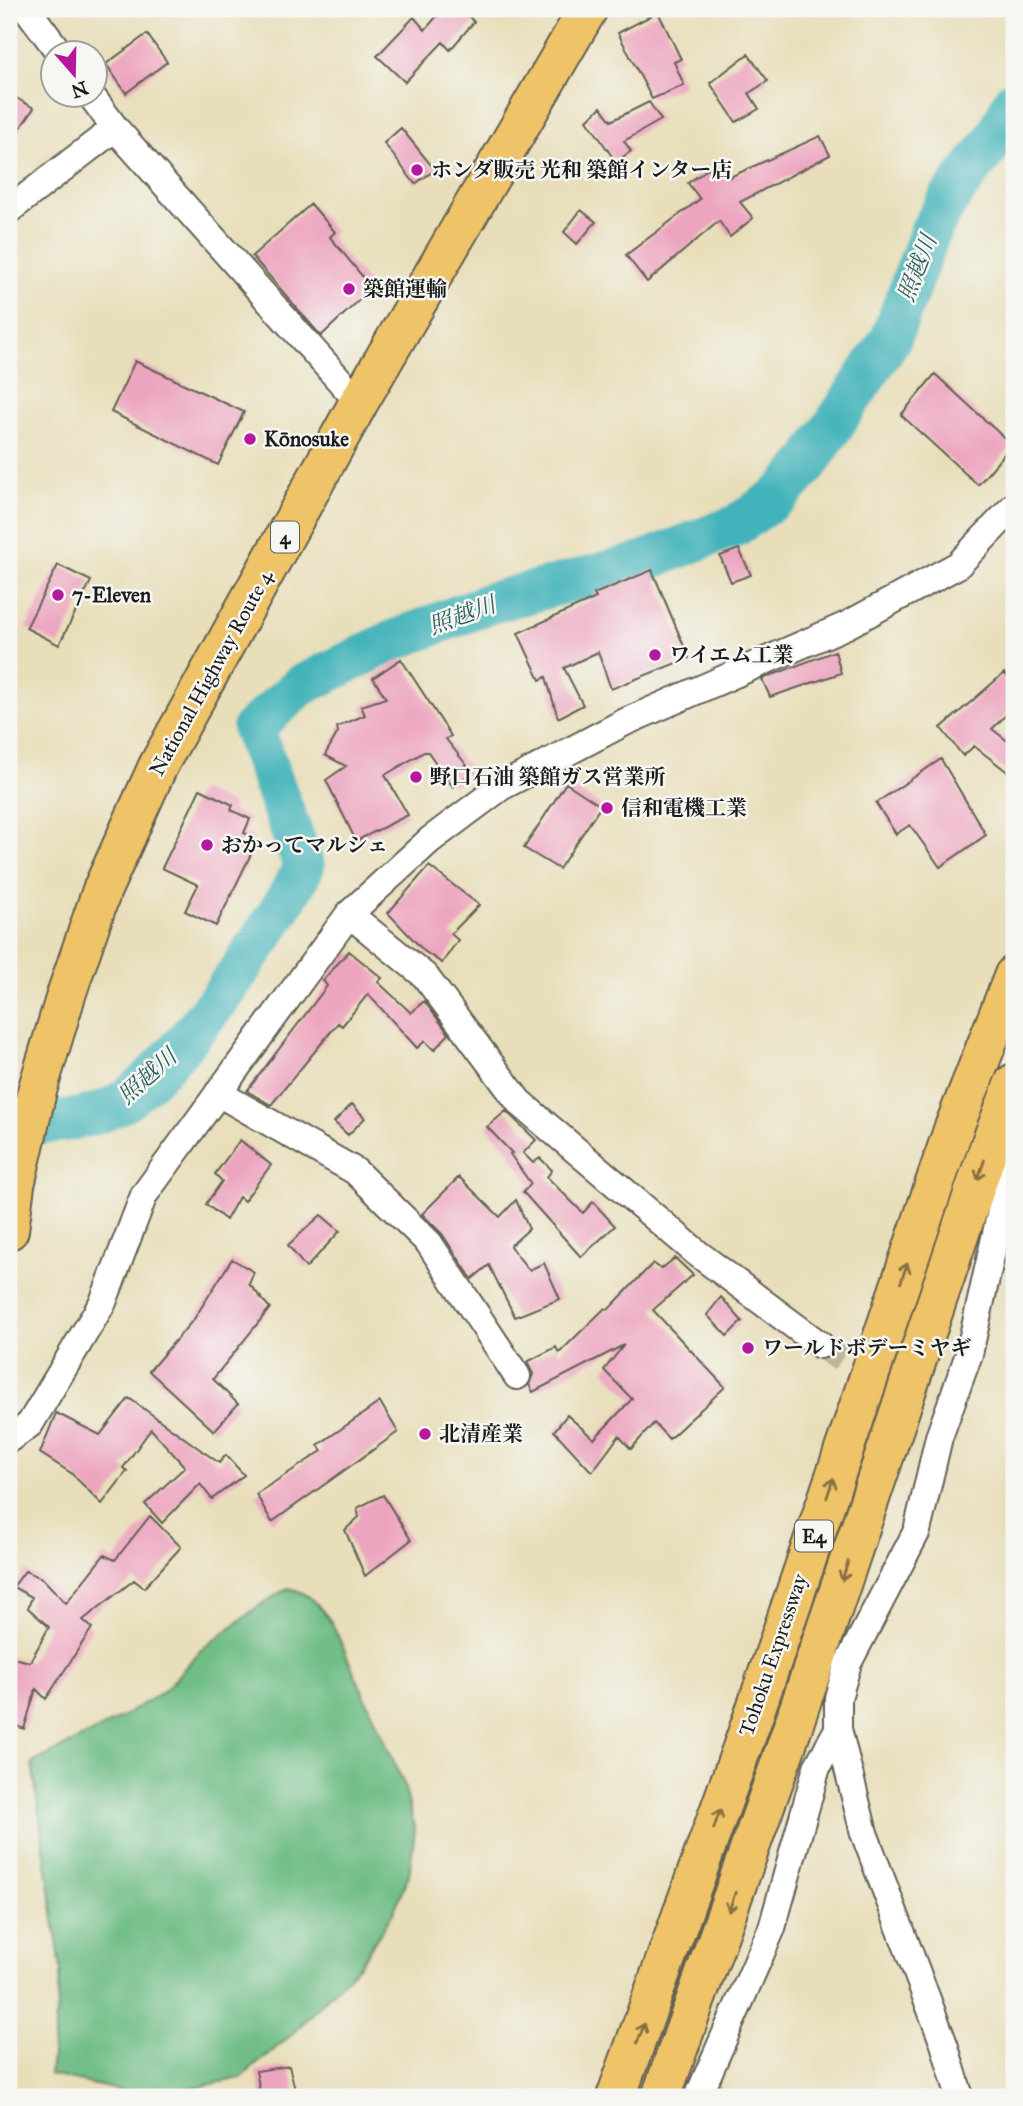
<svg xmlns="http://www.w3.org/2000/svg" width="1023" height="2106" viewBox="0 0 1023 2106" font-family="'IM FELL Great Primer','Noto Serif JP',serif">
	<style>
		.forest { fill: #70bd86; stroke: #466c51; stroke-width: 2 }
		.lines { fill: none; stroke-linecap: round; stroke-linejoin: round }
		.river { stroke: #43b3ba; stroke-width: 42 }
		.building { fill: #eda5bf }
		.minor-tunnel { stroke: #bfb79a; stroke-width: 26; stroke-dasharray: 26 13; stroke-linecap: butt }
		.minor-casing { stroke: #636053; stroke-width: 30 }
		.trunk-casing { stroke: #636053; stroke-width: 42 }
		.motorway-casing { stroke: #636053; stroke-width: 42 }
		.minor { stroke: #fff; stroke-width: 26 }
		.trunk { stroke: #efc469; stroke-width: 38 }
		.motorway { stroke: #efc469; stroke-width: 38 }
		.oneway { stroke: #867042 }
		.poi-dot { fill: #b5179e; stroke: #f6f6f2; stroke-width: 2.5 }
		.labels { text-anchor: middle; dominant-baseline: central; stroke-width: 5; stroke-linejoin: round; paint-order: stroke }
		.shield { fill: #f6f6f2; stroke: #5d5d5c; stroke-width: 2 }
		.shield-label { font-size: 19px; font-weight: bold; fill: #1c1c1c }
		.poi-label { font-size: 21px; font-weight: bold; fill: #1c1c1c; stroke: #f6f6f2; text-anchor: start }
		.street-label { font-size: 21px; fill: #1c1c1c; stroke: #f6f6f2 }
		.water-label { font-size: 23px; font-style: italic; fill: #2e6063; stroke: #f6f6f2 }
	</style>
	<rect width="100%" height="100%" fill="#f6f6f2"/>
	<filter id="ink" filterUnits="userSpaceOnUse"><feTurbulence type="fractalNoise" baseFrequency=".0143" numOctaves="2"/><feDisplacementMap in="SourceGraphic" scale="14" xChannelSelector="R" yChannelSelector="G"/><feConvolveMatrix kernelMatrix="1 2 1 2 8 2 1 2 1" color-interpolation-filters="sRGB"/></filter>
	<filter id="wash" filterUnits="userSpaceOnUse"><feTurbulence type="fractalNoise" baseFrequency=".00686" numOctaves="4" result="noise"/><feDisplacementMap in="SourceGraphic" scale="28" xChannelSelector="R" yChannelSelector="G"/><feGaussianBlur stdDeviation="1.57" result="paint"/><feColorMatrix in="noise" values="0 0 0 0 0 0 0 0 0 0 0 0 0 0 0 0 0 1.4 0 .05"/><feComposite in="paint" operator="in"/></filter>
	<g filter="url(#wash)">
		<rect width="100%" height="100%" fill="#e8deba"/>
		<!-- forest -->
		<path class="forest" d="M 288,1588 C 309,1592 320,1607 332,1623 L 404,1784 L 415,1831 L 409,1875 L 393,1913 L 360,1964 L 289,2037 L 240,2078 L 150,2097 L 50,2075 L 61,1969 L 32,1763 L 117,1720 L 165,1690 L 200,1651 L 260,1605 Z"/>
		<g class="lines">
			<!-- river -->
			<path class="river" d="M 9,1127 C 43,1123 81,1122 113,1107 C 169,1080 277,924 304,866 L 253,728 L 300,686 L 390,642 L 490,603 L 637,564 L 737,525 L 780,495 L 808,464 L 891,338 L 931,230 L 948,200 L 995,139 L 1014,100"/>
		</g>
		<g id="blocks">
			<!-- building -->
			<path class="building" d="M 443,9 L 462,9 L 474,22 L 450,50 L 443,42 L 405,82 L 377,56 L 414,17 L 425,30 Z
				M 658,12 L 681,59 L 674,62 L 684,85 L 652,99 L 618,33 Z
				M 147,34 L 167,62 L 126,93 L 106,64 Z
				M 748,54 L 768,81 L 749,93 L 759,109 L 736,122 L 710,83 Z
				M 9,94 L 34,108 L 9,144 Z
				M 649,102 L 661,120 L 624,141 L 631,151 L 616,162 L 587,120 L 601,107 L 611,121 Z
				M 401,128 L 435,170 L 415,184 L 384,143 Z
				M 820,136 L 830,155 L 740,202 L 753,218 L 730,237 L 719,221 L 647,282 L 626,255 L 700,199 L 688,183 L 716,163 L 728,178 Z
				M 311,204 L 335,232 L 330,237 L 372,288 L 321,336 L 252,256 Z
				M 581,210 L 596,222 L 577,244 L 564,232 Z
				M 135,361 L 244,412 L 218,465 L 111,412 Z
				M 935,374 L 1012,445 L 978,485 L 901,415 Z
				M 739,549 L 751,575 L 731,582 L 720,556 Z
				M 58,565 L 91,581 L 59,645 L 26,628 Z
				M 652,570 L 689,658 L 611,689 L 598,652 L 564,668 L 583,705 L 558,718 L 546,677 L 540,680 L 518,633 L 596,598 L 594,594 Z
				M 835,651 L 841,673 L 770,697 L 762,679 Z
				M 401,659 L 451,736 L 446,739 L 472,772 L 453,787 L 428,752 L 424,752 L 385,775 L 408,815 L 356,841 L 326,780 L 346,766 L 325,755 L 338,732 L 337,727 L 365,715 L 361,706 L 386,698 L 373,678 Z
				M 1004,673 L 1014,683 L 1014,707 L 992,729 L 1014,746 L 1014,777 L 974,746 L 963,756 L 941,728 Z
				M 941,759 L 986,835 L 940,867 L 910,825 L 896,834 L 876,803 Z
				M 566,783 L 601,806 L 559,869 L 524,848 Z
				M 200,789 L 233,805 L 231,810 L 250,819 L 244,833 L 253,837 L 248,848 L 253,850 L 216,926 L 185,911 L 198,885 L 162,868 Z
				M 429,866 L 479,905 L 451,934 L 458,940 L 442,963 L 424,951 L 388,913 Z
				M 349,951 L 382,978 L 378,982 L 411,1013 L 424,1001 L 449,1034 L 434,1050 L 425,1041 L 417,1048 L 368,994 L 342,1026 L 338,1023 L 271,1105 L 247,1091 L 327,986 L 323,980 Z
				M 352,1104 L 365,1118 L 348,1135 L 334,1122 Z
				M 506,1111 L 536,1140 L 523,1153 L 533,1163 L 540,1158 L 552,1170 L 547,1177 L 583,1213 L 593,1202 L 615,1226 L 581,1257 L 523,1192 L 531,1184 L 510,1154 L 512,1153 L 487,1127 Z
				M 240,1140 L 271,1165 L 244,1201 L 239,1197 L 226,1220 L 206,1204 L 222,1181 L 215,1174 Z
				M 459,1177 L 500,1217 L 516,1200 L 529,1229 L 510,1246 L 529,1270 L 544,1263 L 560,1299 L 515,1317 L 489,1265 L 472,1279 L 442,1234 L 422,1214 Z
				M 321,1215 L 340,1231 L 306,1268 L 288,1245 Z
				M 675,1258 L 693,1275 L 653,1310 L 725,1387 L 669,1439 L 654,1423 L 631,1449 L 619,1436 L 592,1472 L 554,1431 L 567,1415 L 594,1439 L 632,1399 L 604,1370 L 624,1345 L 533,1392 L 529,1385 L 533,1374 L 527,1362 L 556,1347 L 559,1353 L 605,1308 L 608,1310 L 653,1263 L 661,1269 Z
				M 232,1259 L 254,1272 L 249,1284 L 270,1308 L 213,1379 L 238,1404 L 214,1431 L 149,1371 L 194,1319 Z
				M 721,1297 L 742,1321 L 727,1336 L 707,1315 Z
				M 129,1398 L 219,1463 L 226,1455 L 244,1475 L 212,1499 L 200,1484 L 162,1523 L 145,1504 L 185,1467 L 151,1429 L 123,1468 L 127,1471 L 102,1504 L 71,1473 L 40,1453 L 56,1413 L 100,1435 Z
				M 380,1402 L 398,1432 L 272,1522 L 256,1494 L 322,1451 L 318,1445 Z
				M 383,1495 L 411,1540 L 365,1576 L 345,1530 L 359,1517 L 357,1508 Z
				M 150,1516 L 181,1547 L 144,1588 L 134,1580 L 83,1620 L 92,1628 L 46,1699 L 36,1689 L 24,1729 L 9,1723 L 9,1657 L 30,1662 L 49,1627 L 28,1608 L 32,1597 L 13,1587 L 25,1571 L 42,1578 L 66,1603 L 104,1555 L 115,1560 Z
				M 289,2066 L 297,2097 L 261,2097 L 256,2071 Z"/>
		</g>
	</g>
	<g filter="url(#ink)">
		<use href="#blocks" fill-opacity="0" stroke="#636053" stroke-width="2"/>
		<g class="lines">
			<!-- minor-tunnel -->
			<path class="minor-tunnel" d="M 820,1345 L 883,1387"/>
			<defs>
				<path id="minor" d="M 27,9 L 59,52
					M 90,94 L 115,128 L 359,402
					M 9,210 L 115,128
					M 349,914 L 425,976 L 519,1102 L 697,1253 L 820,1345
					M 218,1093 L 355,1171 L 429,1243 L 517,1376
					M 9,1439 L 30,1424 L 103,1302 L 144,1195 L 349,914 L 430,840 L 501,787 L 625,722 L 847,625 L 958,565 L 1014,506
					M 698,2097 L 772,1928 L 817,1767 L 838,1729
					M 960,2097 L 944,2044 L 864,1833 L 838,1729 L 838,1698 L 848,1663 L 917,1531 L 939,1437 L 969,1354 L 1014,1153"/>
				<path id="trunk" d="M 9,1230 L 15,1185 L 37,1091 L 67,992 L 102,890 L 158,766 L 359,402 L 588,9"/>
				<path id="motorway" d="M 616,2097 L 751,1723 L 953,1130 L 1014,975
					M 661,2097 L 786,1747 L 987,1153 L 1014,1083"/>
			</defs>
			<!-- minor casing -->
			<use href="#minor" class="minor-casing"/>
			<!-- trunk casing -->
			<use href="#trunk" class="trunk-casing"/>
			<!-- motorway casing -->
			<use href="#motorway" class="motorway-casing"/>
			<!-- minor -->
			<use href="#minor" class="minor"/>
			<!-- trunk -->
			<use href="#trunk" class="trunk"/>
			<!-- motorway -->
			<use href="#motorway" class="motorway"/>
		</g>
		<!-- one-way arrows -->
		<defs><path id="oneway-shaft" d="M-6 0H5M1.5-3L5.5 0L1.5 3" fill="none" stroke-width="1.6" stroke-linecap="round" stroke-linejoin="round" transform="scale(1.75)"/></defs>
		<g class="oneway">
			<use href="#oneway-shaft" transform="translate(981 1170) rotate(109)"/>
			<use href="#oneway-shaft" transform="translate(904 1273) rotate(-71)"/>
			<use href="#oneway-shaft" transform="translate(830 1488) rotate(-72)"/>
			<use href="#oneway-shaft" transform="translate(845 1571) rotate(108)"/>
			<use href="#oneway-shaft" transform="translate(717 1819) rotate(-71)"/>
			<use href="#oneway-shaft" transform="translate(732 1902) rotate(109)"/>
			<use href="#oneway-shaft" transform="translate(641 2033) rotate(-69)"/>
		</g>
	</g>
	<!-- markers -->
	<g class="poi-dot">
		<circle cx="417" cy="170" r="7"/>
		<circle cx="349" cy="289" r="7"/>
		<circle cx="250" cy="439" r="7"/>
		<circle cx="58" cy="595" r="7"/>
		<circle cx="655" cy="655" r="7"/>
		<circle cx="416" cy="777" r="7"/>
		<circle cx="607" cy="808" r="7"/>
		<circle cx="207" cy="845" r="7"/>
		<circle cx="748" cy="1348" r="7"/>
		<circle cx="425" cy="1434" r="7"/>
	</g>
	<g class="labels">
		<!-- shield labels -->
		<g class="shield">
			<rect x="271" y="521.5" width="28" height="31" rx="5"/>
			<rect x="795" y="1520.5" width="38" height="31" rx="5"/>
		</g>
		<g class="shield-label">
			<text x="285" y="537">4</text>
			<text x="814" y="1536">E4</text>
		</g>
		<!-- poi labels -->
		<g class="poi-label">
			<text x="431" y="170">ホンダ販売 光和 築館インター店</text>
			<text x="363" y="289">築館運輸</text>
			<text x="264" y="439">Kōnosuke</text>
			<text x="72" y="595">7-Eleven</text>
			<text x="669" y="655">ワイエム工業</text>
			<text x="430" y="777">野口石油 築館ガス営業所</text>
			<text x="621" y="808">信和電機工業</text>
			<text x="221" y="845">おかってマルシェ</text>
			<text x="762" y="1348">ワールドボデーミヤギ</text>
			<text x="439" y="1434">北清産業</text>
		</g>
		<!-- street labels -->
		<g class="street-label">
			<text transform="translate(211 673) rotate(-61)">National Highway Route 4</text>
			<text transform="translate(773 1655) rotate(-71)">Tohoku Expressway</text>
		</g>
		<!-- water labels -->
		<g class="water-label">
			<text transform="translate(917 268) rotate(-69)">照越川</text>
			<text transform="translate(462 615) rotate(-20)">照越川</text>
			<text transform="translate(147 1076) rotate(-42)">照越川</text>
		</g>
	</g>
	<!-- margin -->
	<rect width="1023" height="2106" fill="none" stroke="#f6f6f2" stroke-width="35"/>
	<!-- north arrow -->
	<g transform="translate(74 74) rotate(160)"><circle r="33" fill="#f6f6f2" stroke="#9f9f9c" stroke-width="2"/>
	<path d="M0-5L12 26L0 18L-12 26Z" fill="#b5179e"/>
	<text y="-10" font-size="19" font-weight="bold" text-anchor="middle" fill="#1c1c1c">N</text>
	</g>
</svg>
